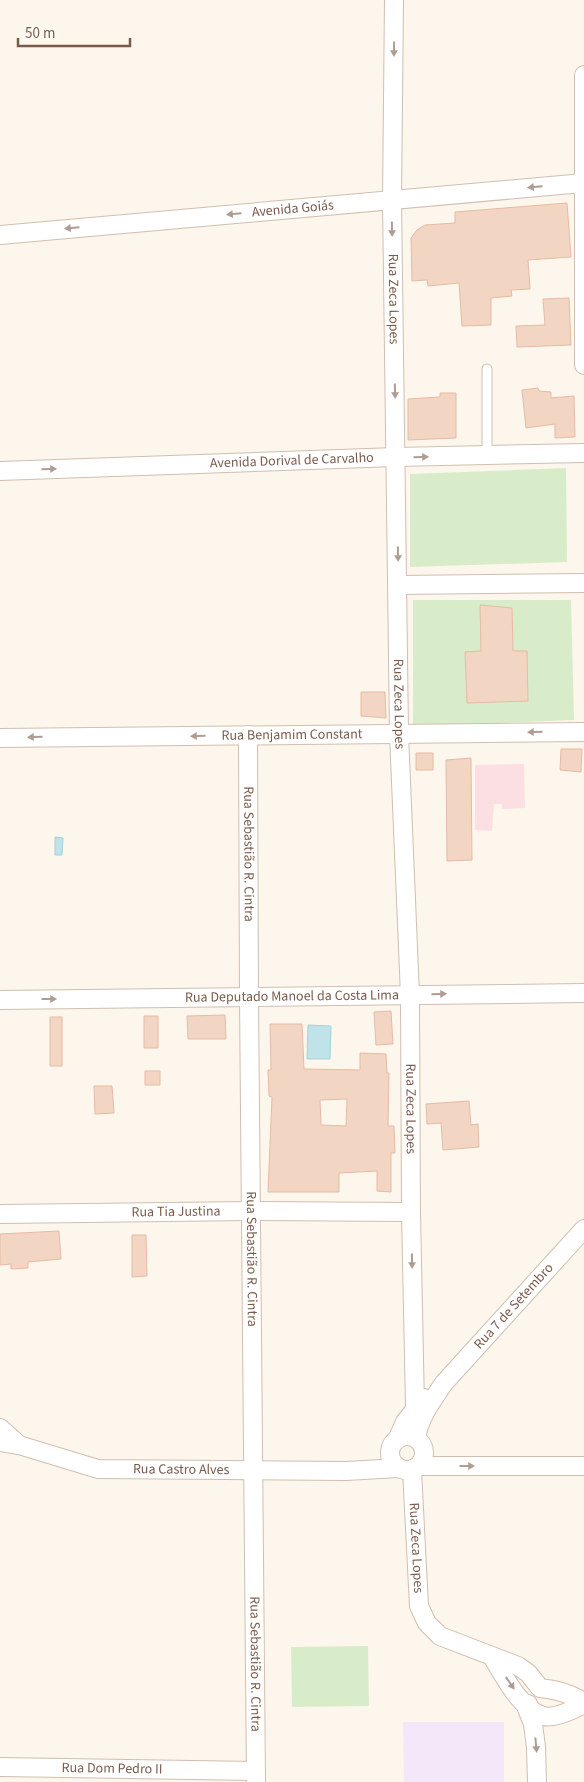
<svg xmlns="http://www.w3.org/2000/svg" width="584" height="1782" viewBox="0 0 584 1782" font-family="'Source Sans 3',sans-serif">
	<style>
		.education { fill: #f3e8fa }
		.medical { fill: #fbdfe3 }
		.green { fill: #d8ecc9 }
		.water { fill: #bfe3e8; stroke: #a5d3da }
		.building { fill: #f3d5c3; stroke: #e6bba3; fill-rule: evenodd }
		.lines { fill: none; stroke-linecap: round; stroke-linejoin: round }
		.service-casing { stroke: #d1beb0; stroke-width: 11 }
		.minor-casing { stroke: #d1beb0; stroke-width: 20 }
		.service { stroke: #fff; stroke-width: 9 }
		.minor { stroke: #fff; stroke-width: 18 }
		.oneway { fill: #af9d94 }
		.labels { text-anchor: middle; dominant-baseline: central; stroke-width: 4; stroke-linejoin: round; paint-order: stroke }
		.street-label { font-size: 14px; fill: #7a5c4d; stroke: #fffaf3 }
	</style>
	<rect width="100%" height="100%" fill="#fdf6ec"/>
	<!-- education -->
	<path class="education" d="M 403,1722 L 504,1722 L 504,1782 L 404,1782 Z"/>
	<!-- medical -->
	<path class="medical" d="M 524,764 L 525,808 L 502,809 L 502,804 L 494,804 L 492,831 L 475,830 L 475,765 Z"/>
	<!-- green -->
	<path class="green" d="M 566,468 L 567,562 L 410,567 L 410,474 Z
		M 413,600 L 571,600 L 574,720 L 413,726 Z
		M 368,1646 L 369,1706 L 292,1707 L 291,1647 Z"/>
	<!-- water -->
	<path class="water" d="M 55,837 L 63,838 L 62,855 L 55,855 Z
		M 308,1025 L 331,1026 L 330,1059 L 307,1059 Z"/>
	<!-- building -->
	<path class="building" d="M 567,203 L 571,257 L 528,260 L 530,289 L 511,290 L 512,296 L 491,298 L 491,325 L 462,326 L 459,283 L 428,286 L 427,280 L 412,281 L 411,238 L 417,230 L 425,225 L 455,223 L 455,212 Z
		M 569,298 L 571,345 L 517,347 L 516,326 L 545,325 L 543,299 Z
		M 538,388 L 539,391 L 551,392 L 551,398 L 574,396 L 575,437 L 555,438 L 555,424 L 526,428 L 522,390 Z
		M 440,393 L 456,393 L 456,438 L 408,440 L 408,399 L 440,397 Z
		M 480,605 L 512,608 L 513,651 L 527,651 L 528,701 L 467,703 L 465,652 L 481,651 Z
		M 361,692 L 385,692 L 386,718 L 361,716 Z
		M 561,749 L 582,749 L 581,772 L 560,770 Z
		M 416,753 L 433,753 L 433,770 L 416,770 Z
		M 471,758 L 472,860 L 447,861 L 446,760 Z
		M 391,1011 L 393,1044 L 376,1045 L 374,1012 Z
		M 225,1015 L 226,1039 L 188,1039 L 187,1016 Z
		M 144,1016 L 158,1016 L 158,1048 L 144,1048 Z
		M 50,1017 L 62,1017 L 62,1066 L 50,1066 Z
		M 270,1024 L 302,1024 L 304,1069 L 360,1070 L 360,1053 L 386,1054 L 387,1073 L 389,1073 L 388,1126 L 394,1126 L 395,1153 L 391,1153 L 391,1192 L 377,1191 L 377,1171 L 339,1173 L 339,1192 L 268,1192 L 272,1097 L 269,1096 L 268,1070 L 271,1070 ZM 347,1099 L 346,1126 L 321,1125 L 320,1100 Z
		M 145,1071 L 160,1071 L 160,1085 L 145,1085 Z
		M 94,1086 L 112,1086 L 114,1113 L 95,1114 Z
		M 469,1101 L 471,1125 L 478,1124 L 479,1147 L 443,1150 L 441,1123 L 427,1124 L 426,1104 Z
		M 59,1231 L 61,1259 L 28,1262 L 28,1268 L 11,1269 L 11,1264 L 0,1265 L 0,1234 Z
		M 132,1235 L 146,1235 L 147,1276 L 132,1277 Z"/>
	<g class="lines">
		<defs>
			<path id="service" d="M 487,369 L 487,455"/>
			<g id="minor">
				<path id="s1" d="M 394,0 L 392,200 L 399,734 L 410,995 L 411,1212 L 415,1407"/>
				<path d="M 584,75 L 584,365"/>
				<path id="s2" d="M 0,235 L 584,183"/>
				<path id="s3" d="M 0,471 L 396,457 L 584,453"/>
				<path d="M 398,585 L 584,583"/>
				<path id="s4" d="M 248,735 L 249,998 L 256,1782"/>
				<path id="s5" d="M 0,738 L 584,732"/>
				<path id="s6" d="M 0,1000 L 584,993"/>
				<path id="s7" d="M 0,1214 L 250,1211 L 411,1212"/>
				<path d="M 0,1428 L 19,1445"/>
				<circle cx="407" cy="1453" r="17"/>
				<path id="s8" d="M 416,1438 C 420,1416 432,1401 444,1383 L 584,1229"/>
				<path d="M 397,1440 L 405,1422 L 424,1398"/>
				<path id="s9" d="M 0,1442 L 19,1445 L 98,1469 L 346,1471 L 399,1468"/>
				<path d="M 418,1466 L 584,1466"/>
				<path id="s10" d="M 412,1470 L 419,1606 L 427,1623 L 440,1636 L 518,1666 L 528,1673 L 540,1688 C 557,1690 569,1693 584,1702"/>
				<path d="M 493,1658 C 504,1676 521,1710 543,1716 C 555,1719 573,1710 584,1704"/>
				<path d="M 528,1704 L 527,1709 L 533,1724 L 536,1747 L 537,1782"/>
				<path id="s11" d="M 0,1767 L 256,1771"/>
			</g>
		</defs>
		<!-- service casing -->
		<use href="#service" class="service-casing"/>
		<!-- minor casing -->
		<use href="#minor" class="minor-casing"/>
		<!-- service -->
		<use href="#service" class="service"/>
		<!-- minor -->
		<use href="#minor" class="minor"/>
	</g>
	<!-- one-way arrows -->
	<defs><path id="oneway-solid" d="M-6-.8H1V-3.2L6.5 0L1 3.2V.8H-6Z" transform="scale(1.25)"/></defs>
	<g class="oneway">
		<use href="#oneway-solid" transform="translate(394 49) rotate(91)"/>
		<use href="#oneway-solid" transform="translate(535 187) rotate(175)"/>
		<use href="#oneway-solid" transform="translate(234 214) rotate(175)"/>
		<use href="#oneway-solid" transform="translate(72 228) rotate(175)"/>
		<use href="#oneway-solid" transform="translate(392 229) rotate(89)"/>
		<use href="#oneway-solid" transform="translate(395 391) rotate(89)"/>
		<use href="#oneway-solid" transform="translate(421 457) rotate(-1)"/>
		<use href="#oneway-solid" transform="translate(49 469) rotate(-2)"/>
		<use href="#oneway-solid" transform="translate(398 554) rotate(89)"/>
		<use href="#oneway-solid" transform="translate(535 732) rotate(179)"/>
		<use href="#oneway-solid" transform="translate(198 736) rotate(179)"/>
		<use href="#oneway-solid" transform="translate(35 737) rotate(179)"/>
		<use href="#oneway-solid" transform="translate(439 994) rotate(-1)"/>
		<use href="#oneway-solid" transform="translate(49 999)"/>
		<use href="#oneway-solid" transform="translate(412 1261) rotate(89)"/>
		<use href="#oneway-solid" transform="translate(467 1466)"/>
		<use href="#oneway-solid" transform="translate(510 1683) rotate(55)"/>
		<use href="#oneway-solid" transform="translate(536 1745) rotate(85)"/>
	</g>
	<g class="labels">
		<!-- street labels -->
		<g class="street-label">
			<text stroke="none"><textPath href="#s2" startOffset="294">Avenida Goiás</textPath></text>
			<text stroke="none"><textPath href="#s1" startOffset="299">Rua Zeca Lopes</textPath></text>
			<text stroke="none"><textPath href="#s3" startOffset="292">Avenida Dorival de Carvalho</textPath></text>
			<text stroke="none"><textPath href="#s1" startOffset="704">Rua Zeca Lopes</textPath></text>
			<text stroke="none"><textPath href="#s5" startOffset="292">Rua Benjamim Constant</textPath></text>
			<text stroke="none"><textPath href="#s4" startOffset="119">Rua Sebastião R. Cintra</textPath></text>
			<text stroke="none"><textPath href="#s6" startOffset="292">Rua Deputado Manoel da Costa Lima</textPath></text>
			<text stroke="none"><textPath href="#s1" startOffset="1109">Rua Zeca Lopes</textPath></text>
			<text stroke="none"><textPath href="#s7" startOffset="176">Rua Tia Justina</textPath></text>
			<text stroke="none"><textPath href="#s4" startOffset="524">Rua Sebastião R. Cintra</textPath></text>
			<text stroke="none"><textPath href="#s8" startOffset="166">Rua 7 de Setembro</textPath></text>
			<text stroke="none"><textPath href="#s9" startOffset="185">Rua Castro Alves</textPath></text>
			<text stroke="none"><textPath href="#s10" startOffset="78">Rua Zeca Lopes</textPath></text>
			<text stroke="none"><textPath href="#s4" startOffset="929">Rua Sebastião R. Cintra</textPath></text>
			<text stroke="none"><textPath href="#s11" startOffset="112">Rua Dom Pedro II</textPath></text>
		</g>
	</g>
	<!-- scale -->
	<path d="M18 38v8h112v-8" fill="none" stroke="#7a5c4d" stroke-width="2.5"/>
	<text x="25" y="38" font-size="15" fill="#7a5c4d" stroke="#fffaf3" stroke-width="4" paint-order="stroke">50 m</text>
</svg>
